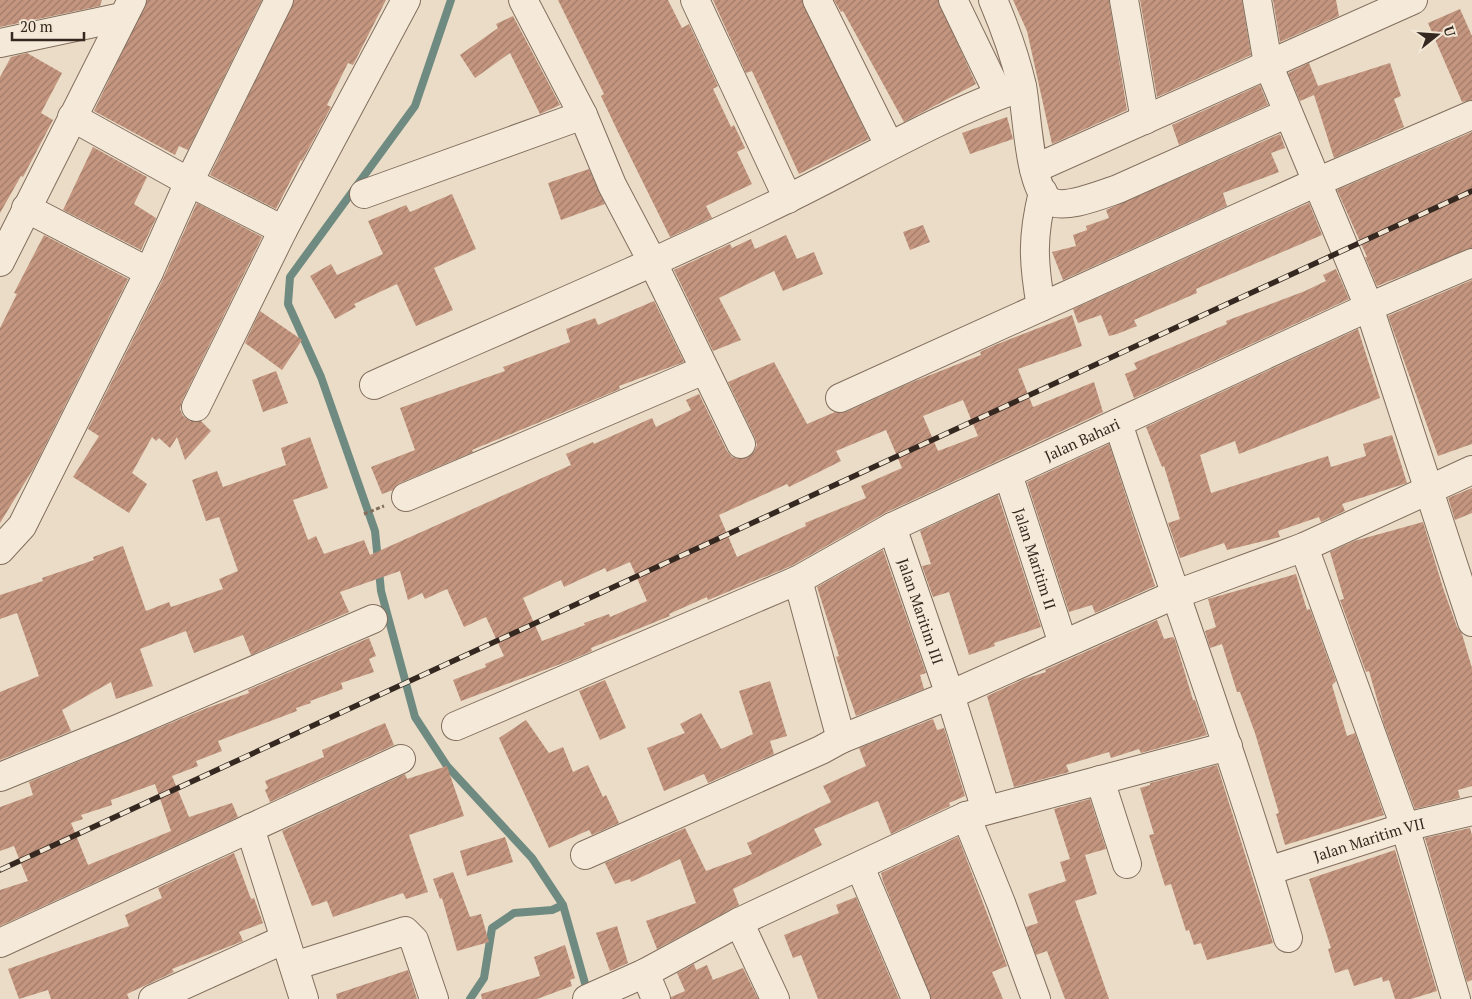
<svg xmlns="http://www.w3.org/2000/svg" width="1472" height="999" viewBox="0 0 1472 999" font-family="'PT Serif',serif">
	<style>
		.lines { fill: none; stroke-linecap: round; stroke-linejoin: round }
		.stream { stroke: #6f8b81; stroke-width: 8 }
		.building { fill: url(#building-hatch); fill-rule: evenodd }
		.minor-casing { stroke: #836e5e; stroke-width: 30 }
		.path { stroke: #836e5e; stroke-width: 3; stroke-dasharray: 4 2.5; stroke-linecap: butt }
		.minor { stroke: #f5ead9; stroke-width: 28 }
		.rail-casing { stroke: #352820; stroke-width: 5.5 }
		.rail { stroke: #f2e7d5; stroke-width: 4; stroke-dasharray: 11; stroke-linecap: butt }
		.labels { text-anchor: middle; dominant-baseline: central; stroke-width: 4; stroke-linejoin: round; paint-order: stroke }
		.street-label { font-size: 15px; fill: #352820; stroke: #f2e7d5 }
	</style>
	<defs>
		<pattern id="building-hatch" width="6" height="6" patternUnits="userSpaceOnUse" patternTransform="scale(1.25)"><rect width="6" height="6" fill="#c49680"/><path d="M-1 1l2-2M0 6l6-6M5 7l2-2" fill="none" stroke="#a07a68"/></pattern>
	</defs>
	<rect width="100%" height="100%" fill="#eadcc6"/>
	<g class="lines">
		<!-- stream -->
		<path class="stream" d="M 451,0 L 415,106 L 290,277 L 288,304 L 321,377 L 375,531 L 381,591 L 415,717 L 447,766 L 532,858 L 563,905 L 588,994
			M 470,999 L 484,978 L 492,928 L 514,913 L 552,910 L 563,905"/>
	</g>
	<!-- building -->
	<path class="building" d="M 0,0 L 102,0 L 100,6 L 0,27 Z
		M 147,0 L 262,0 L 188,150 L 179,146 L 175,155 L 94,111 Z
		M 294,0 L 386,0 L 353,65 L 348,63 L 327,105 L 331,107 L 302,161 L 301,160 L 276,209 L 210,175 Z
		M 558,0 L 668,0 L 682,28 L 689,24 L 718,86 L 713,89 L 731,127 L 734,125 L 745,148 L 737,152 L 752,184 L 706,206 L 712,218 L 670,237 L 618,132 L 601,96 L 604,94 Z
		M 713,0 L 802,0 L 869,139 L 799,174 L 752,71 L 746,73 Z
		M 834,0 L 938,0 L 976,84 L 904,122 L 843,11 L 841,12 Z
		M 1013,0 L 1109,0 L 1127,110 L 1052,144 L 1027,31 Z
		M 1140,0 L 1242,0 L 1251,55 L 1157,97 Z
		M 1273,0 L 1336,0 L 1339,16 L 1280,42 Z
		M 1460,9 L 1472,36 L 1472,100 L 1462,102 L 1428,23 Z
		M 513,16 L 560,105 L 540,114 L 510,53 L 475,78 L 460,55 L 498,28 L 496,24 Z
		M 27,53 L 62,73 L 41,113 L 53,120 L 23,177 L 21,176 L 0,213 L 0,77 L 11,57 Z
		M 1309,63 L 1318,86 L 1390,63 L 1401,96 L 1394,99 L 1404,127 L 1334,158 L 1314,95 L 1300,101 L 1288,73 Z
		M 1260,85 L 1268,105 L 1179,145 L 1172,125 Z
		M 1007,117 L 1013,139 L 970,154 L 962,133 Z
		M 1472,132 L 1472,248 L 1377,286 L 1365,257 L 1367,257 L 1337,190 Z
		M 1280,134 L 1285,148 L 1271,153 L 1279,172 L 1223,193 L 1227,206 L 1063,280 L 1052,252 L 1076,246 L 1073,235 L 1087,230 L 1086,226 L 1109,218 L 1106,210 Z
		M 93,147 L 147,177 L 134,204 L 156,218 L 141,250 L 63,210 Z
		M 589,169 L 605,204 L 561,220 L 548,183 Z
		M 452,194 L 476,249 L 434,268 L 453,310 L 416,326 L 397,284 L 354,304 L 356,307 L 335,319 L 310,276 L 331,264 L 337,275 L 383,254 L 368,221 L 406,205 L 410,212 Z
		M 197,203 L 262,237 L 182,401 L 180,409 L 183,416 L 190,421 L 201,421 L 211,431 L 185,460 L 177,437 L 170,448 L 159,438 L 156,441 L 152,437 L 132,473 L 147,484 L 129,513 L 73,477 L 99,436 L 88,429 L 163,279 Z
		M 1309,203 L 1322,235 L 1196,289 L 1197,293 L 1134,320 L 1137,326 L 1117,334 L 1109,336 L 1101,315 L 1078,323 L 1073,309 Z
		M 923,225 L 930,242 L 910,250 L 903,232 Z
		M 44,235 L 128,279 L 35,466 L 0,523 L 0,328 L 17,294 L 14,293 Z
		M 786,235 L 797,259 L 814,252 L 823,274 L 783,291 L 774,271 L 719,298 L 741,340 L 713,351 L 674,270 L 730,244 L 732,248 L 751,239 L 755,249 Z
		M 1336,269 L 1349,299 L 1134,398 L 1125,374 L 1137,369 L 1134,363 L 1227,324 L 1226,321 L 1305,291 L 1326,281 L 1323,275 Z
		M 1472,280 L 1472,444 L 1438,456 L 1388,316 Z
		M 654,301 L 684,362 L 619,386 L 620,389 L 472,450 L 473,452 L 400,483 L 393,490 L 382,494 L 371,467 L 415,450 L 400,408 L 505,371 L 503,367 L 570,342 L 566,329 L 595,318 L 598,325 Z
		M 260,311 L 302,340 L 282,370 L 245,343 Z
		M 1072,315 L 1082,346 L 1018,369 L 1033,407 L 1094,382 L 1103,412 L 885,513 L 791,566 L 708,600 L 707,597 L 669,614 L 670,616 L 591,648 L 592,651 L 566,662 L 461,701 L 453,680 L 486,667 L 485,664 L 504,656 L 486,617 L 464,627 L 447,589 L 425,599 L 422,593 L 408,600 L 400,571 L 340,592 L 349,612 L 251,655 L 243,635 L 194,653 L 186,631 L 140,649 L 153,686 L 116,699 L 111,682 L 62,710 L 71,731 L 0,760 L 0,692 L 39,676 L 17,613 L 0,619 L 0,595 L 43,581 L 42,578 L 94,560 L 93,557 L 123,546 L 146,611 L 169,602 L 171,607 L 223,589 L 219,579 L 238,571 L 219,517 L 206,521 L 192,480 L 217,471 L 223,487 L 286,465 L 281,448 L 310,437 L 328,488 L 293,500 L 308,540 L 316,536 L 324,554 L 364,540 L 370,555 L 571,465 L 566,454 L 593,442 L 594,444 L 652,418 L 656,427 L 691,410 L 686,400 L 699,394 L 727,451 L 732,457 L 739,459 L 747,458 L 754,452 L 757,445 L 755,438 L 728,382 L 774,362 L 807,424 L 835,412 L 846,412 L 910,383 L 981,355 L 980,352 L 995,345 ZM 963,400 L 978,436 L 938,451 L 923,416 ZM 886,430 L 902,468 L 861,486 L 866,498 L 805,523 L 806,526 L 737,557 L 719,515 L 787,484 L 789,487 L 841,461 L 836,451 ZM 630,562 L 647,601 L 610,617 L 609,614 L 584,623 L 585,625 L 542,641 L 523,598 L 561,580 L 564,587 L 605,568 L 607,572 Z
		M 1358,329 L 1380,398 L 1239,454 L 1235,441 L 1200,455 L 1211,493 L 1328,456 L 1331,467 L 1366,456 L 1363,444 L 1392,435 L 1407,483 L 1342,504 L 1345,511 L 1321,522 L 1319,517 L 1278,531 L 1280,537 L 1227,550 L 1224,543 L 1180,558 L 1168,523 L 1180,519 L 1164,466 L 1162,467 L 1146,427 Z
		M 276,371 L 288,403 L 263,412 L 252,380 Z
		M 1109,444 L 1155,586 L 1095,613 L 1092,605 L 1069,612 L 1027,482 Z
		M 1472,488 L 1472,513 L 1455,520 L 1448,498 Z
		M 998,495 L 1041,627 L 994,643 L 995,646 L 969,655 L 949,592 L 933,597 L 922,566 L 931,564 L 920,531 Z
		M 1423,522 L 1443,588 L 1457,627 L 1462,634 L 1472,668 L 1472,786 L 1458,790 L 1460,798 L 1415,809 L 1384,724 L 1369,671 L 1366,672 L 1340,600 L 1344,599 L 1330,552 L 1354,541 Z
		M 883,550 L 926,673 L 920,675 L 924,689 L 856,716 L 836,657 L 839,656 L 817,587 Z
		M 1296,574 L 1307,610 L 1310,609 L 1336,681 L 1332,685 L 1347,736 L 1355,733 L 1384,815 L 1285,845 L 1276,814 L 1279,813 L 1255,733 L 1240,692 L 1237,692 L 1222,644 L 1210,648 L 1205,631 L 1216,627 L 1208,599 Z
		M 1157,620 L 1164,639 L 1173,637 L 1175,640 L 1193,700 L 1195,700 L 1207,735 L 1141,753 L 1139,749 L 1111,758 L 1109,752 L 1066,765 L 1069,772 L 1014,787 L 987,696 L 1024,679 L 1046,672 L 1045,670 Z
		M 369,638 L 376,656 L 369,659 L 374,672 L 341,683 L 343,689 L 310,701 L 311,703 L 296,708 L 297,711 L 218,741 L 222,751 L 196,761 L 198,766 L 172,776 L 189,817 L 232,803 L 238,817 L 0,926 L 0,890 L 28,881 L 14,846 L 0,851 L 0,807 L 33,795 L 29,782 L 207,708 L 249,693 L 248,690 ZM 155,784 L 171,831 L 88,865 L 71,823 L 83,819 L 81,815 L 112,805 L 111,800 Z
		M 605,680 L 626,728 L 600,740 L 579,691 Z
		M 770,681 L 787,736 L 770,741 L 774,754 L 708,783 L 704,774 L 664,791 L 647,748 L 685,733 L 680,724 L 701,713 L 721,749 L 753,734 L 739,691 Z
		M 933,719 L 937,730 L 944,728 L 965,796 L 949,803 L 950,806 L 891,834 L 878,801 L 814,829 L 822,845 L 733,889 L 739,905 L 657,949 L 646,921 L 696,903 L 680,859 L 631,882 L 630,879 L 615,884 L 605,863 L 685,828 L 706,871 L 752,854 L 747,843 L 831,802 L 823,786 L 866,766 L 859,748 Z
		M 526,720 L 549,753 L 563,747 L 573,772 L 588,765 L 603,797 L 606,795 L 619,823 L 592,835 L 589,830 L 549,848 L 499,738 Z
		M 385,723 L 394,745 L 270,802 L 265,790 L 268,788 L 265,781 L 324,757 L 322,750 Z
		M 1217,765 L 1273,943 L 1207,960 L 1201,943 L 1194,945 L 1189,930 L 1186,931 L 1171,884 L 1165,886 L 1149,835 L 1154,834 L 1140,788 L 1150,785 L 1150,783 Z
		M 447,766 L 464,816 L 409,835 L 428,892 L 406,899 L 403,893 L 333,917 L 327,901 L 312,906 L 282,831 L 405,774 L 407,779 Z
		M 1090,799 L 1106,849 L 1085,855 L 1097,894 L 1075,901 L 1109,999 L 1065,999 L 1047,951 L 1036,955 L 1026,927 L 1038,923 L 1028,894 L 1066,881 L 1060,862 L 1070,859 L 1054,809 Z
		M 1470,828 L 1472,835 L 1472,980 L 1467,982 L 1425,838 Z
		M 505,837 L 513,862 L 467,876 L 460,851 Z
		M 958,837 L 1007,966 L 992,972 L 1003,999 L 931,999 L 883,881 L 881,873 Z
		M 1395,850 L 1437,991 L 1411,999 L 1395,999 L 1389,980 L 1383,982 L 1382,977 L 1354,986 L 1348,969 L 1335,973 L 1328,949 L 1331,948 L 1309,879 Z
		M 234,853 L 251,899 L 254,898 L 263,923 L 239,932 L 243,941 L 172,969 L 174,972 L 127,994 L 129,999 L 51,999 L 48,990 L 19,999 L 8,969 L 129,926 L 125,915 L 162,898 L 158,888 Z
		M 453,872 L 470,917 L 481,914 L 489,942 L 457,951 L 442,898 L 440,899 L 433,879 Z
		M 856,897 L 899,999 L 818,999 L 801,955 L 793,958 L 784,935 L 839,913 L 836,905 Z
		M 617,926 L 628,963 L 610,971 L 596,933 Z
		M 565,945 L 575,978 L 570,980 L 572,986 L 537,999 L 482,999 L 481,994 L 540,976 L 534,957 Z
		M 694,964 L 696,970 L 707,965 L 713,980 L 743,968 L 758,999 L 671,999 L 671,997 L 685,991 L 677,973 Z
		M 408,970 L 417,999 L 337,999 L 336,994 Z"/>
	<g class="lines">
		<defs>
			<g id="minor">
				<path d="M 523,0 L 583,115 L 612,185 L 652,261 L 741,444"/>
				<path d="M 695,0 L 788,199"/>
				<path d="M 817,0 L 889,145"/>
				<path d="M 953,0 L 999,95"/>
				<path d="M 993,0 C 1005,28 1015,56 1022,86 C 1027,112 1029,184 1048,200 C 1062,211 1103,194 1118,189 L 1288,113"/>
				<path d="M 1124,0 L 1145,120"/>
				<path d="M 1257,0 L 1268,64 L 1369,307 L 1472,622"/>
				<path d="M 0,43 L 122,17"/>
				<path d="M 72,117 L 189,182 L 283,230"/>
				<path d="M 1034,169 L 1413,0"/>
				<path d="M 364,194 L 583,115"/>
				<path d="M 26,208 L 149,272"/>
				<path d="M 0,262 L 132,0"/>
				<path d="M 1041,307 C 1033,261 1032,237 1043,192"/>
				<path d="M 374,385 C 512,324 652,265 787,199 C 865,161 939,116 1022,87"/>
				<path d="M 840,398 L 1317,182 L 1472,115"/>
				<path d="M 196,407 L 283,230 L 406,0"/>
				<path d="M 1118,423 C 1174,595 1237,764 1288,938"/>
				<path id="s1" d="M 1008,474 L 1063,644"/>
				<path d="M 406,497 L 704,370"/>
				<path id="s2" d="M 892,527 L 950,695 L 986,810"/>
				<path d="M 1304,547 L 1405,827 L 1456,999"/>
				<path d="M 0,550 L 22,526 L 149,272 L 189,182 L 279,0"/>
				<path d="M 798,580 L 841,739 L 950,695 L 1174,595 L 1304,547 L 1472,470"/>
				<path id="s3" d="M 456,726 L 798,580 L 892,527 L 1369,307 L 1472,263"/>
				<path d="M 0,777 L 120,728 L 373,619"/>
				<path d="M 1100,780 L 1127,864"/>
				<path d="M 966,816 L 1001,903 L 1036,999"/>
				<path d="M 250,828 L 304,999"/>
				<path d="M 585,855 L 821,750 L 841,739"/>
				<path d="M 860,867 L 916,999"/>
				<path id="s4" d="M 1268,871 L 1405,827 L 1472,811"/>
				<path d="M 739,922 L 775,999"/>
				<path d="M 0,943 L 401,759"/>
				<path d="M 294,966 L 405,931 L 414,940 L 434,999"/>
				<path d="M 645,973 L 656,999"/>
				<path d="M 153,999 L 285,939"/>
				<path d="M 587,999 L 645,973 L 739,922 L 966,816 L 1228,746"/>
			</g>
		</defs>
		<!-- minor casing -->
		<use href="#minor" class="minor-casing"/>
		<!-- path -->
		<path class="path" d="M 364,514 L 384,506"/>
		<!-- minor -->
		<use href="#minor" class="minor"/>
		<defs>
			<path id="rail" d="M 0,870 L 1472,191"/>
		</defs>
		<!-- rail casing -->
		<use href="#rail" class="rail-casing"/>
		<!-- rail -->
		<use href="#rail" class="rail"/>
	</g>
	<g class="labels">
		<!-- street labels -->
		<g class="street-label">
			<text stroke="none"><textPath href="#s3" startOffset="689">Jalan Bahari</textPath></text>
			<text stroke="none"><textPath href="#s1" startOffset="89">Jalan Maritim II</textPath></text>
			<text stroke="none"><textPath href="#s2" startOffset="89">Jalan Maritim III</textPath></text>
			<text stroke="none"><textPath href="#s4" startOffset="106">Jalan Maritim VII</textPath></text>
		</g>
	</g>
	<!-- north arrow -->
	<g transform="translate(1437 35) rotate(73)" stroke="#f2e7d5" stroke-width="4" paint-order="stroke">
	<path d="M0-4L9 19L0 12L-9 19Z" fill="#352820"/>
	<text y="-8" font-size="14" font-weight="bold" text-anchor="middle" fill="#352820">U</text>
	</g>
	<!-- scale -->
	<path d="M12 32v8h72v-8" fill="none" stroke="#352820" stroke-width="2.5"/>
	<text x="20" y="32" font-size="15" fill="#352820" stroke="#f2e7d5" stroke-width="4" paint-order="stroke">20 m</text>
</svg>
